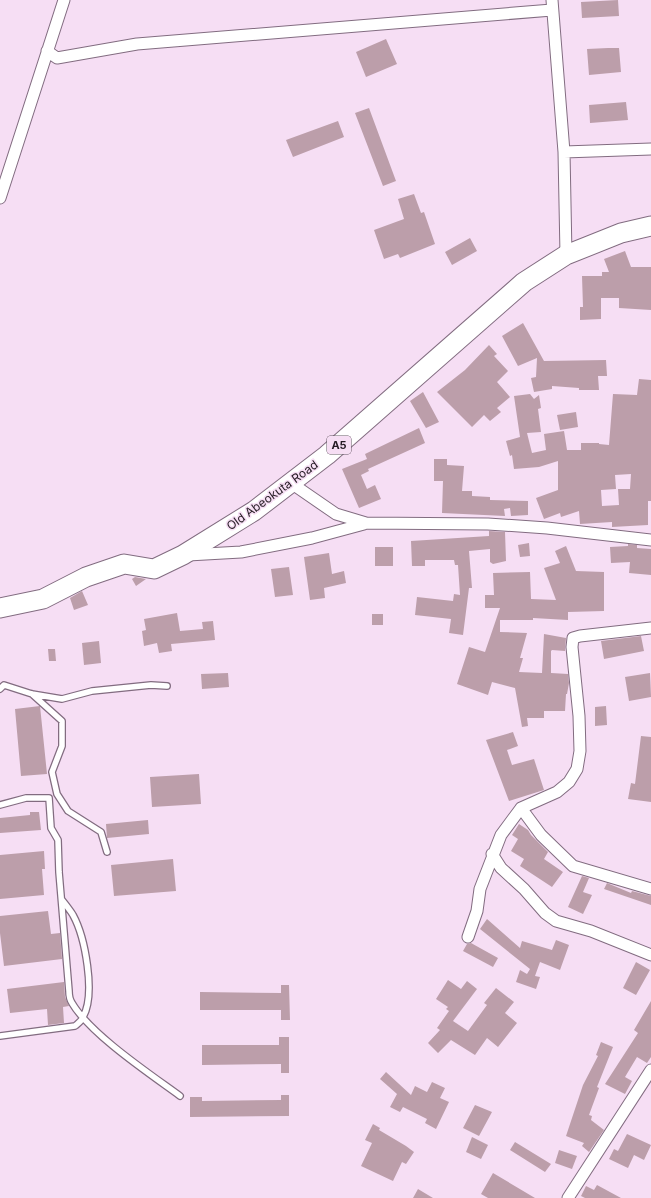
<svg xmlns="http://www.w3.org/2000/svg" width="651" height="1198" viewBox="0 0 651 1198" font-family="Inter,sans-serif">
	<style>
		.building { fill: #bc9eaa; fill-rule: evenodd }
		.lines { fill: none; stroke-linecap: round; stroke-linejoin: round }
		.service-casing { stroke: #826c80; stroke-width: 8 }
		.minor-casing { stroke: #826c80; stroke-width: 13 }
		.trunk-casing { stroke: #826c80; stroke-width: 21 }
		.service { stroke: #fff; stroke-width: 5.5 }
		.minor { stroke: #fff; stroke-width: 11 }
		.trunk { stroke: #fff; stroke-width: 19 }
		.labels { text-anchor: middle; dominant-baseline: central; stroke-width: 3; stroke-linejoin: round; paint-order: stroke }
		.shield { fill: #f6def4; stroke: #635662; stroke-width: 1 }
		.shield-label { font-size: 11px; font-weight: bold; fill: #241b23 }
		.street-label { font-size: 12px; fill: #241b23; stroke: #f6def4 }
	</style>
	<rect width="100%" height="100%" fill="#f6def4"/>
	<!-- building -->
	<path class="building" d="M 618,0 L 619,16 L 582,18 L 581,2 Z
		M 386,39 L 397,64 L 366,77 L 356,52 Z
		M 608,48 L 619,48 L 621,72 L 589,75 L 587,49 Z
		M 626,102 L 628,120 L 590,123 L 589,105 Z
		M 369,108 L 396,181 L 383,186 L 355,113 Z
		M 338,121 L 344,137 L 293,157 L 286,140 Z
		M 414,194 L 421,213 L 424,212 L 435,244 L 400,258 L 398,254 L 384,259 L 374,230 L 404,219 L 398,199 Z
		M 470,238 L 477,251 L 452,265 L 445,252 Z
		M 625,251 L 631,267 L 651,267 L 651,310 L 619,308 L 619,298 L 601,298 L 601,319 L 580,320 L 580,307 L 583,307 L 582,276 L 602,276 L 602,272 L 609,272 L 604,259 Z
		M 523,323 L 544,361 L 606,360 L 607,376 L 598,376 L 599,390 L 579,390 L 579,388 L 552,386 L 552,389 L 534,392 L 531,378 L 536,377 L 537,358 L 518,366 L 502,336 Z
		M 489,345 L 497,354 L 494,356 L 508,371 L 497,382 L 510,397 L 497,408 L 501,412 L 490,421 L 484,415 L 472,427 L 437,392 L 465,370 Z
		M 639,379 L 651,380 L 651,501 L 648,501 L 648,525 L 612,527 L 612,522 L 580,524 L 579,511 L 561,517 L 560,513 L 544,519 L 536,498 L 558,490 L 558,461 L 539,467 L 514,469 L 512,455 L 510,456 L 506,441 L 520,437 L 514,396 L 530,394 L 534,399 L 539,395 L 541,408 L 538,409 L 541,432 L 527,433 L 532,453 L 546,450 L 544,434 L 564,431 L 567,450 L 581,450 L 581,443 L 599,443 L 599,444 L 609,445 L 613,394 L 637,395 ZM 631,474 L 630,489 L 618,489 L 619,505 L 602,506 L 601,490 L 616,489 L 615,475 Z
		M 423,392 L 439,422 L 426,428 L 410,401 Z
		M 576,412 L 578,427 L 560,430 L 557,415 Z
		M 419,428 L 425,443 L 368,469 L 369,471 L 361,475 L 367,489 L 375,485 L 381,499 L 359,508 L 342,469 L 367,459 L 365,454 Z
		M 434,459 L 447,459 L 447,465 L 464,466 L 462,491 L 472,491 L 472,496 L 490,497 L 490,500 L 528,501 L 528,515 L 511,516 L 510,508 L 504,509 L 505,516 L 442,513 L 443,481 L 434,481 Z
		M 489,531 L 505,532 L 506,561 L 493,564 L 490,562 L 490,549 L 469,551 L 472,588 L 469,588 L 463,635 L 449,633 L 451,619 L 415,615 L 417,597 L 453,601 L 454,594 L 460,595 L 458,565 L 455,565 L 454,560 L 425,560 L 425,566 L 412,566 L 411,541 L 489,536 Z
		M 529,543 L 530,556 L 520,557 L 518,545 Z
		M 628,544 L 637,545 L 637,548 L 651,549 L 651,575 L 629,573 L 630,562 L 611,563 L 610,547 L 628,546 Z
		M 566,546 L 576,571 L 604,572 L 604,611 L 568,612 L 568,620 L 533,618 L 533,620 L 500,620 L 500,632 L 527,633 L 520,658 L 523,658 L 519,672 L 542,673 L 544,634 L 566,638 L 565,651 L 552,650 L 551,651 L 551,673 L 568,674 L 569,683 L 567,694 L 566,694 L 565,711 L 544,711 L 544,718 L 527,718 L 528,726 L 522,727 L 515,688 L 492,682 L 488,695 L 457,684 L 469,647 L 485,652 L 500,608 L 485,608 L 485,595 L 494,595 L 493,573 L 530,572 L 531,599 L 556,600 L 544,568 L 560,563 L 555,551 Z
		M 375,547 L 393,547 L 393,566 L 375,566 Z
		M 329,553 L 332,574 L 344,571 L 346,583 L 324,588 L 325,598 L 310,600 L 304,557 Z
		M 289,567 L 293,595 L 275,597 L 271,569 Z
		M 135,577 L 146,579 L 136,586 L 132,579 Z
		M 82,591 L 88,605 L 74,610 L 70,598 Z
		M 177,613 L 180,631 L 203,629 L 202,622 L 213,621 L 215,640 L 171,644 L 172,651 L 159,653 L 157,643 L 144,646 L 142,631 L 146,630 L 144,619 Z
		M 372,614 L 383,614 L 383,625 L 372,625 Z
		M 641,636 L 644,651 L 604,659 L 601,641 Z
		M 99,641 L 101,663 L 84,665 L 82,643 Z
		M 48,649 L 55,649 L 56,661 L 49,661 Z
		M 228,673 L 229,687 L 202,689 L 201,674 Z
		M 650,673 L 651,697 L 629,701 L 625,677 Z
		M 40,706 L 47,774 L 21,776 L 15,709 Z
		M 606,706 L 607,725 L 595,726 L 595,707 Z
		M 513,732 L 518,746 L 507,750 L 512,765 L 534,759 L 544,790 L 509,801 L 486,740 Z
		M 641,736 L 651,737 L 651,802 L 628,799 L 631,783 L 635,784 Z
		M 199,774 L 201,804 L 152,807 L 150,777 Z
		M 30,812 L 39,812 L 41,830 L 0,833 L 0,818 L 30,815 Z
		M 148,820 L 149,834 L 107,838 L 106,824 Z
		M 519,824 L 528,830 L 531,835 L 548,852 L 544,859 L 563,872 L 552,887 L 520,866 L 524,859 L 511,851 L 518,839 L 512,835 Z
		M 44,851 L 45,869 L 42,869 L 44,895 L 0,899 L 0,855 Z
		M 173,859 L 176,891 L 114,896 L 111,865 Z
		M 582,876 L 589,878 L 583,892 L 592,895 L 583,914 L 568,907 Z
		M 607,883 L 631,893 L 632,891 L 651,896 L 651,905 L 604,889 Z
		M 48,911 L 51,934 L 60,933 L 62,959 L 4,966 L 0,933 L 0,916 Z
		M 487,919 L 520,948 L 522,941 L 552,950 L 556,940 L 569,945 L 560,970 L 540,962 L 535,976 L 540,977 L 536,989 L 516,982 L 520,970 L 527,974 L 530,969 L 480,929 Z
		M 471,943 L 498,958 L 493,967 L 463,951 L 467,944 Z
		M 636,962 L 650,970 L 636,995 L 623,988 Z
		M 448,980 L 461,989 L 467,981 L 477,989 L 453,1021 L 468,1031 L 487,1005 L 484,1003 L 496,988 L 514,1002 L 505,1013 L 517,1023 L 498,1047 L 487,1038 L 475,1055 L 451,1040 L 438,1053 L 428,1043 L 440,1030 L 437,1028 L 449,1011 L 446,1009 L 448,1007 L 436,999 Z
		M 64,982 L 65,997 L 69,1006 L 63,1007 L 64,1023 L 48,1025 L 47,1009 L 10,1013 L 7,989 Z
		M 281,985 L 289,985 L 290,1020 L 281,1020 L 281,1010 L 200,1010 L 200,992 L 281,993 Z
		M 651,1001 L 651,1057 L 647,1063 L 637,1057 L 625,1077 L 632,1081 L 625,1094 L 605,1084 L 638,1033 L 634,1030 Z
		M 279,1037 L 289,1037 L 289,1073 L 281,1073 L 281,1064 L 202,1065 L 202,1045 L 279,1045 Z
		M 601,1042 L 613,1047 L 597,1087 L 599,1088 L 589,1115 L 592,1116 L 591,1120 L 604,1130 L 589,1152 L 582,1146 L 584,1143 L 566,1136 L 583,1085 L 598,1056 L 596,1055 Z
		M 386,1072 L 411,1095 L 415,1086 L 427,1092 L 432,1082 L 445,1088 L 440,1098 L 449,1102 L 436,1129 L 425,1123 L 427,1119 L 403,1107 L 400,1112 L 390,1107 L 397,1094 L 380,1079 Z
		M 281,1095 L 289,1095 L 289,1116 L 190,1117 L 190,1097 L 202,1097 L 202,1101 L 281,1100 Z
		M 475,1105 L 492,1112 L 479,1136 L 463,1128 Z
		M 373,1124 L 380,1128 L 379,1130 L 406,1146 L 414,1152 L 406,1164 L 402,1162 L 393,1181 L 361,1166 L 372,1143 L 365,1140 Z
		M 627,1134 L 651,1145 L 644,1160 L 634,1155 L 628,1168 L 609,1159 L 614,1149 L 618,1151 Z
		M 472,1137 L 488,1145 L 481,1159 L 466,1152 Z
		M 515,1142 L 551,1164 L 545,1172 L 510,1150 Z
		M 559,1150 L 577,1156 L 572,1169 L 555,1163 Z
		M 493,1173 L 535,1198 L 488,1198 L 481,1194 Z
		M 597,1185 L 621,1198 L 585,1198 L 581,1196 L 586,1186 L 594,1190 Z
		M 418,1189 L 433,1198 L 413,1198 Z"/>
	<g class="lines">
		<defs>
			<path id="service" d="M 0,689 L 4,685 L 32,694 L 62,699 L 92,691 L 151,685 L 167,686
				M 32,694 L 62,721 L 62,746 L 52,772 L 57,794 L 68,811 L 101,832 L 107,852
				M 0,805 L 26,798 L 49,798 L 51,828 L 58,840 L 59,872 L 69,991 C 69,995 70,1000 72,1003 C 90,1034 150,1074 180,1096
				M 0,1036 L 75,1026 C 77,1024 82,1021 83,1017 C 96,994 85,937 73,915 C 70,910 66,905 62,900"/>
			<path id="minor" d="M 552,0 L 564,152 L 566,255
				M 47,51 L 57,58 L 137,44 L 552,10
				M 564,152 L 651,149
				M 0,198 L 64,0
				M 291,483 L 336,514 L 366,523 L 488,524 L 547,528 L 651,540
				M 188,555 L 241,552 L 312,538 L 364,524
				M 521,808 L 541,835 L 573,866 L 651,889
				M 492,854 L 501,868 L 524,889 L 545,913 L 556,921 L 591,931 L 651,955
				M 468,937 L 477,911 L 480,889 L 501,835 L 521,808 L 557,792 L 569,782 L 577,769 L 580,751 L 579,716 L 572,647 L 573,638 L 580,636 L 651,628
				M 568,1198 L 651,1070"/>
			<path id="trunk" d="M 0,608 L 43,599 L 86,577 L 124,564 L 154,569 L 183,555 L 254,511 L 327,455 L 524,282 L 566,255 L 621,233 L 651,226"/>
		</defs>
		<!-- service casing -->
		<use href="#service" class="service-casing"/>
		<!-- minor casing -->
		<use href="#minor" class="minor-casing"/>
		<!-- trunk casing -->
		<use href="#trunk" class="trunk-casing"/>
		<!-- service -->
		<use href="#service" class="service"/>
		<!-- minor -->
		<use href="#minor" class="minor"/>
		<!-- trunk -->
		<use href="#trunk" class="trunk"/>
	</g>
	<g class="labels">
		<!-- shield labels -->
		<rect class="shield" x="327" y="436" width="24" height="18" rx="3"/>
		<g class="shield-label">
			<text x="339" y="445">A5</text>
		</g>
		<!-- street labels -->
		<g class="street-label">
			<text transform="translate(272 495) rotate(-36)">Old Abeokuta Road</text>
		</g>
	</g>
</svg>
